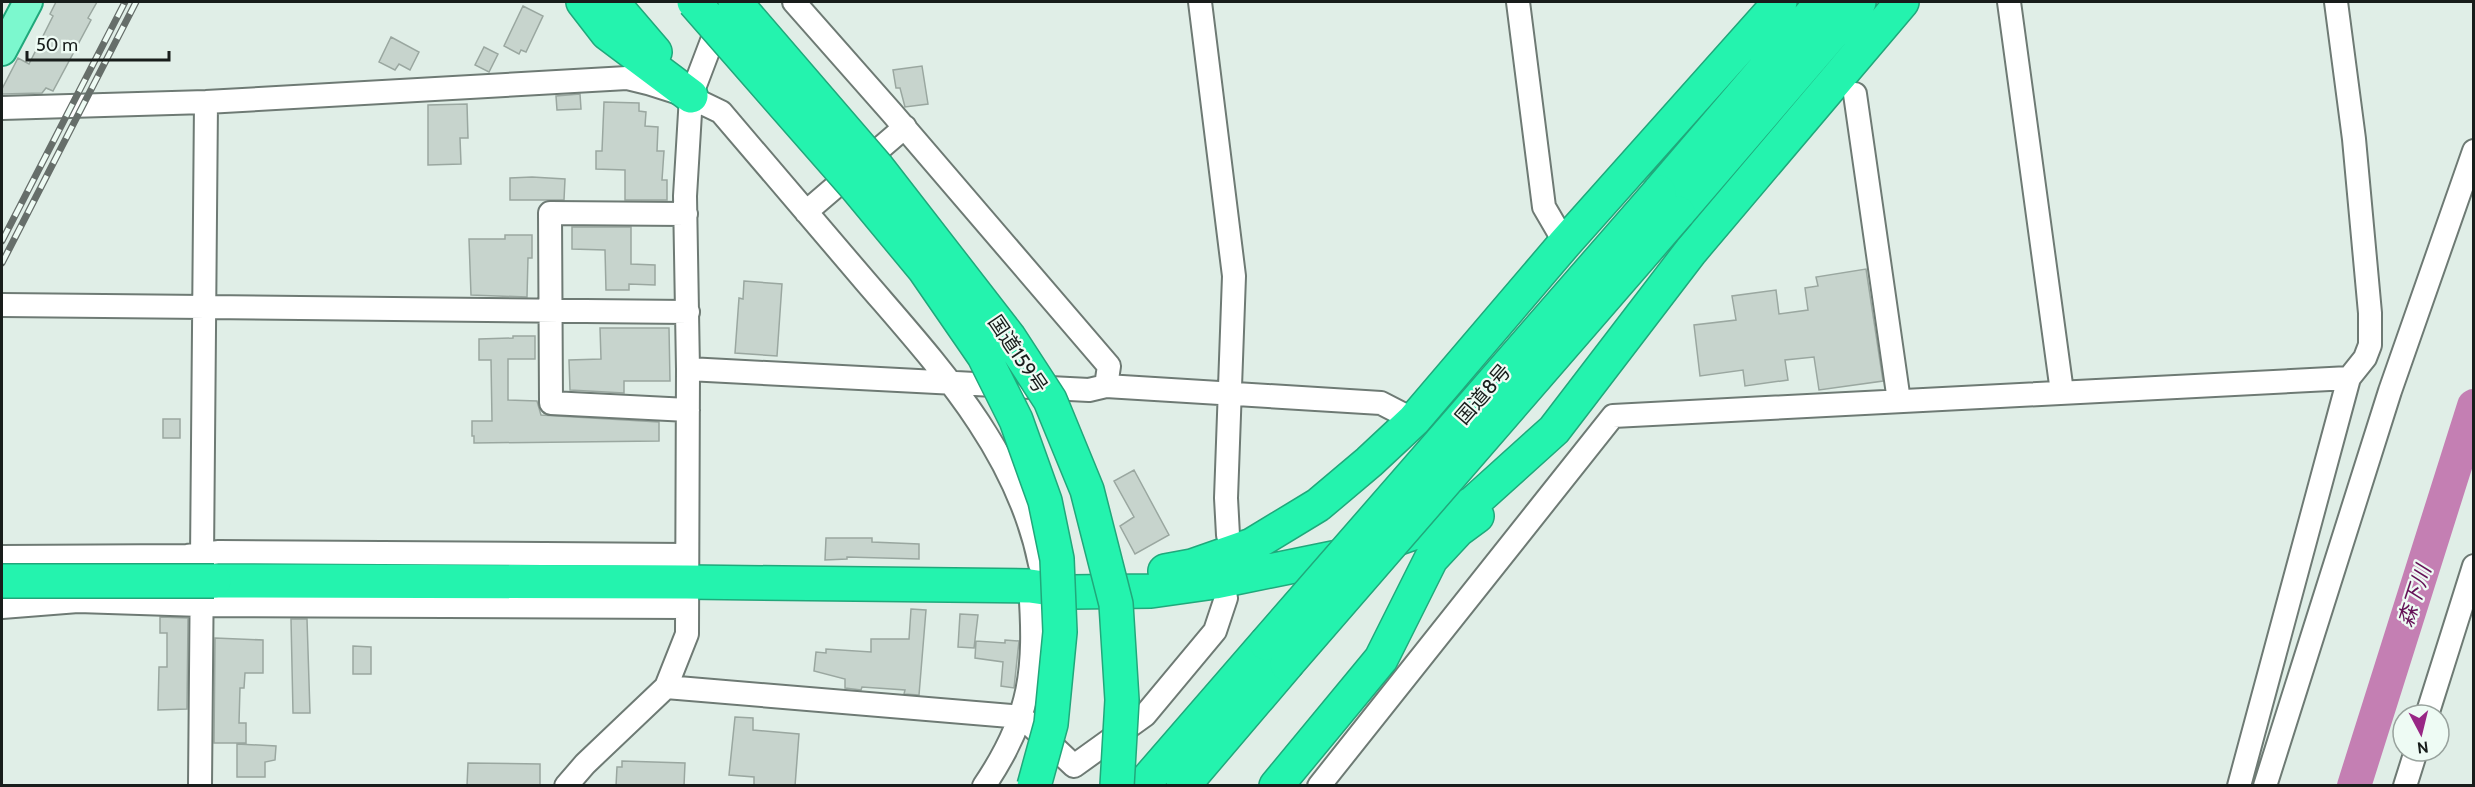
<svg xmlns="http://www.w3.org/2000/svg" width="2475" height="787" viewBox="0 0 2475 787" font-family="Cabin,'Noto Sans JP',sans-serif">
	<style>
		.lines { fill: none; stroke-linecap: round; stroke-linejoin: round }
		.river { stroke: #c47fb3; stroke-width: 34 }
		.building { fill: #c7d4cd; stroke: #9aa7a0; stroke-width: 1.5 }
		.minor-casing { stroke: #6e7a74; stroke-width: 26 }
		.major-casing { stroke: #20a87b; stroke-width: 32 }
		.highway-casing { stroke: #20a87b; stroke-width: 36 }
		.minor { stroke: #fff; stroke-width: 22 }
		.major { stroke: #7cf8ce; stroke-width: 28 }
		.highway { stroke: #24f3ae; stroke-width: 33 }
		.rail-casing { stroke: #666e6a; stroke-width: 7 }
		.rail { stroke: #eefbf4; stroke-width: 4.5; stroke-dasharray: 14; stroke-linecap: butt }
		.highway-bridge-casing { stroke: #20a87b; stroke-width: 36; stroke-linecap: butt }
		.highway-bridge { stroke: #24f3ae; stroke-width: 33 }
		.labels { text-anchor: middle; dominant-baseline: central; stroke-width: 4.5; stroke-linejoin: round; paint-order: stroke }
		.street-label { font-size: 20px; fill: #181d1b; stroke: #eefbf4 }
		.water-label { font-size: 21px; font-style: italic; fill: #641056; stroke: #eefbf4 }
	</style>
	<rect width="100%" height="100%" fill="#e0eee7"/>
	<g class="lines">
		<!-- river -->
		<path class="river" d="M 2354,786 L 2474,406"/>
	</g>
	<!-- building -->
	<path class="building" d="M 56,2 L 97,2 L 88,18 L 91,20 L 53,91 L 46,88 L 42,93 L 2,94 L 2,89 L 18,58 L 29,64 L 53,16 L 50,14 Z
		M 523,6 L 543,16 L 526,52 L 521,50 L 519,54 L 504,46 Z
		M 391,37 L 419,52 L 410,70 L 399,64 L 395,70 L 379,62 Z
		M 484,47 L 498,54 L 489,72 L 475,65 Z
		M 922,66 L 928,104 L 905,107 L 900,88 L 896,88 L 893,70 Z
		M 580,94 L 581,109 L 557,110 L 556,96 Z
		M 604,102 L 639,103 L 639,111 L 646,112 L 645,126 L 658,127 L 657,151 L 664,151 L 662,180 L 667,180 L 667,200 L 625,200 L 625,170 L 596,169 L 596,151 L 602,151 Z
		M 467,104 L 468,138 L 460,138 L 461,164 L 428,165 L 428,105 Z
		M 532,177 L 565,179 L 564,200 L 510,200 L 510,178 Z
		M 572,227 L 631,227 L 631,264 L 655,265 L 655,285 L 629,284 L 629,290 L 606,290 L 605,250 L 572,249 Z
		M 505,235 L 532,235 L 532,258 L 528,258 L 527,297 L 471,295 L 469,239 L 505,239 Z
		M 1866,269 L 1883,381 L 1819,390 L 1814,357 L 1785,360 L 1788,380 L 1745,386 L 1743,370 L 1700,376 L 1694,325 L 1736,320 L 1732,296 L 1776,290 L 1779,314 L 1808,310 L 1805,288 L 1818,286 L 1816,277 Z
		M 744,281 L 782,284 L 777,356 L 735,353 L 739,298 L 743,299 Z
		M 600,328 L 669,328 L 670,381 L 624,381 L 624,393 L 570,390 L 569,360 L 601,359 Z
		M 513,336 L 535,336 L 535,359 L 508,359 L 508,400 L 537,401 L 541,415 L 659,422 L 659,441 L 474,443 L 474,436 L 472,436 L 472,421 L 492,421 L 491,360 L 479,360 L 479,339 L 513,338 Z
		M 163,419 L 180,419 L 180,438 L 163,438 Z
		M 1134,470 L 1169,535 L 1135,554 L 1120,526 L 1134,517 L 1114,481 Z
		M 826,538 L 872,538 L 872,542 L 919,544 L 919,559 L 847,557 L 847,559 L 825,560 Z
		M 911,609 L 926,610 L 919,695 L 904,694 L 905,690 L 862,687 L 861,690 L 845,688 L 845,679 L 814,671 L 816,652 L 826,653 L 826,649 L 871,652 L 871,639 L 909,639 Z
		M 960,614 L 978,615 L 974,648 L 958,647 Z
		M 160,617 L 188,618 L 187,709 L 158,710 L 159,667 L 167,667 L 167,633 L 160,633 Z
		M 291,619 L 307,619 L 310,713 L 293,713 Z
		M 215,638 L 263,640 L 263,673 L 245,673 L 244,688 L 240,688 L 239,723 L 246,723 L 246,743 L 214,743 Z
		M 1005,640 L 1019,641 L 1014,688 L 1001,686 L 1003,662 L 975,658 L 976,641 L 1005,643 Z
		M 353,646 L 371,647 L 371,674 L 353,674 Z
		M 735,717 L 753,718 L 753,730 L 799,734 L 795,786 L 754,786 L 754,777 L 729,775 Z
		M 237,744 L 276,746 L 275,760 L 265,762 L 265,777 L 237,777 Z
		M 622,761 L 685,763 L 684,786 L 616,786 L 617,767 L 622,767 Z
		M 468,763 L 540,764 L 540,786 L 467,786 Z"/>
	<g class="lines">
		<defs>
			<path id="minor" d="M 794,2 L 892,113 L 1109,366 L 1106,386
				M 1200,2 L 1234,276 L 1226,498 L 1228,535
				M 1518,2 L 1544,207 L 1565,243
				M 2009,2 L 2062,392
				M 1855,94 L 1899,401
				M 2,108 L 206,102 L 627,78 C 661,85 690,96 721,112 C 769,168 817,225 866,282 C 939,367 1017,450 1040,564
				M 806,212 L 905,127
				M 686,214 L 550,213 L 551,403 L 688,410
				M 2,305 L 688,312
				M 688,369 L 1089,390 L 1106,386 L 1381,403 L 1414,420
				M 2,557 L 187,556 L 219,552 L 687,555
				M 2,607 L 78,601 L 201,605 L 687,607
				M 666,687 L 1022,717 L 1074,766 L 1145,715 L 1215,631 L 1226,598
				M 2427,715 L 2474,566
				M 200,786 L 206,102
				M 566,786 L 585,764 L 666,687 L 687,634 L 688,369 L 685,196 L 691,96 L 721,17
				M 984,786 C 1032,715 1036,669 1030,586
				M 1319,786 L 1613,416 L 2349,378
				M 2239,786 L 2349,378 L 2365,358 L 2370,345 L 2370,313 L 2354,139 L 2336,2
				M 2265,786 L 2390,391 L 2474,151
				M 2405,786 L 2416,751"/>
			<path id="major" d="M 2,51 L 28,2"/>
			<path id="highway" d="M 583,2 L 607,33 L 691,96
				M 617,2 L 619,10 L 655,52
				M 1659,192 L 1822,2
				M 1678,213 L 1859,2
				M 1165,571 L 1192,566 L 1252,545 L 1318,505 L 1369,462 L 1414,420 L 1565,243 L 1780,2
				M 214,581 L 687,582 L 1030,586 L 1072,592 L 1151,591 L 1215,582 L 1353,554 L 1425,529 L 1473,503 L 1554,430 L 1691,251 L 1902,2
				M 1142,786 L 1266,643
				M 1183,786 L 1287,664
				M 1276,786 L 1381,659 L 1431,559 L 1458,530 L 1477,516"/>
		</defs>
		<!-- minor casing -->
		<use href="#minor" class="minor-casing"/>
		<!-- major casing -->
		<use href="#major" class="major-casing"/>
		<!-- highway casing -->
		<use href="#highway" class="highway-casing"/>
		<!-- minor -->
		<use href="#minor" class="minor"/>
		<!-- major -->
		<use href="#major" class="major"/>
		<!-- highway -->
		<use href="#highway" class="highway"/>
		<defs>
			<path id="rail" d="M 2,241 L 125,2
				M 2,263 L 136,2"/>
		</defs>
		<!-- rail casing -->
		<use href="#rail" class="rail-casing"/>
		<!-- rail -->
		<use href="#rail" class="rail"/>
		<defs>
			<path id="highway-bridge" d="M 694,2 L 856,187 L 924,269 L 984,356 L 1016,420 L 1045,501 L 1057,559 L 1060,632 L 1051,724 L 1034,786
				M 735,2 L 878,168 L 1009,337 L 1050,400 L 1087,490 L 1116,604 L 1122,700 L 1117,786
				M 2,581 L 214,581
				M 1266,643 L 1659,192
				M 1287,664 L 1678,213"/>
		</defs>
		<!-- highway-bridge casing -->
		<use href="#highway-bridge" class="highway-bridge-casing"/>
		<!-- highway-bridge -->
		<use href="#highway-bridge" class="highway-bridge"/>
	</g>
	<g class="labels">
		<!-- street labels -->
		<g class="street-label">
			<text transform="translate(1018 354) rotate(56)">国道159号</text>
			<text transform="translate(1483 394) rotate(-49)">国道8号</text>
		</g>
		<!-- water labels -->
		<g class="water-label">
			<text transform="translate(2414 596) rotate(-72)">森下川</text>
		</g>
	</g>
	<!-- border -->
	<rect width="2475" height="787" fill="none" stroke="#181d1b" stroke-width="6"/>
	<!-- north arrow -->
	<g transform="translate(2421 733) rotate(173)"><circle r="28" fill="#eefbf4" stroke="#98a29d" stroke-width="1.5"/>
	<path d="M0-4.5L10 22L0 15L-10 22Z" fill="#982785"/>
	<text y="-9" font-size="16" font-weight="bold" text-anchor="middle" fill="#181d1b">N</text>
	</g>
	<!-- scale -->
	<path d="M27 51v9h142v-9" fill="none" stroke="#181d1b" stroke-width="3"/>
	<text x="36" y="51" font-size="18" fill="#181d1b" stroke="#eefbf4" stroke-width="4.5" paint-order="stroke">50 m</text>
</svg>
